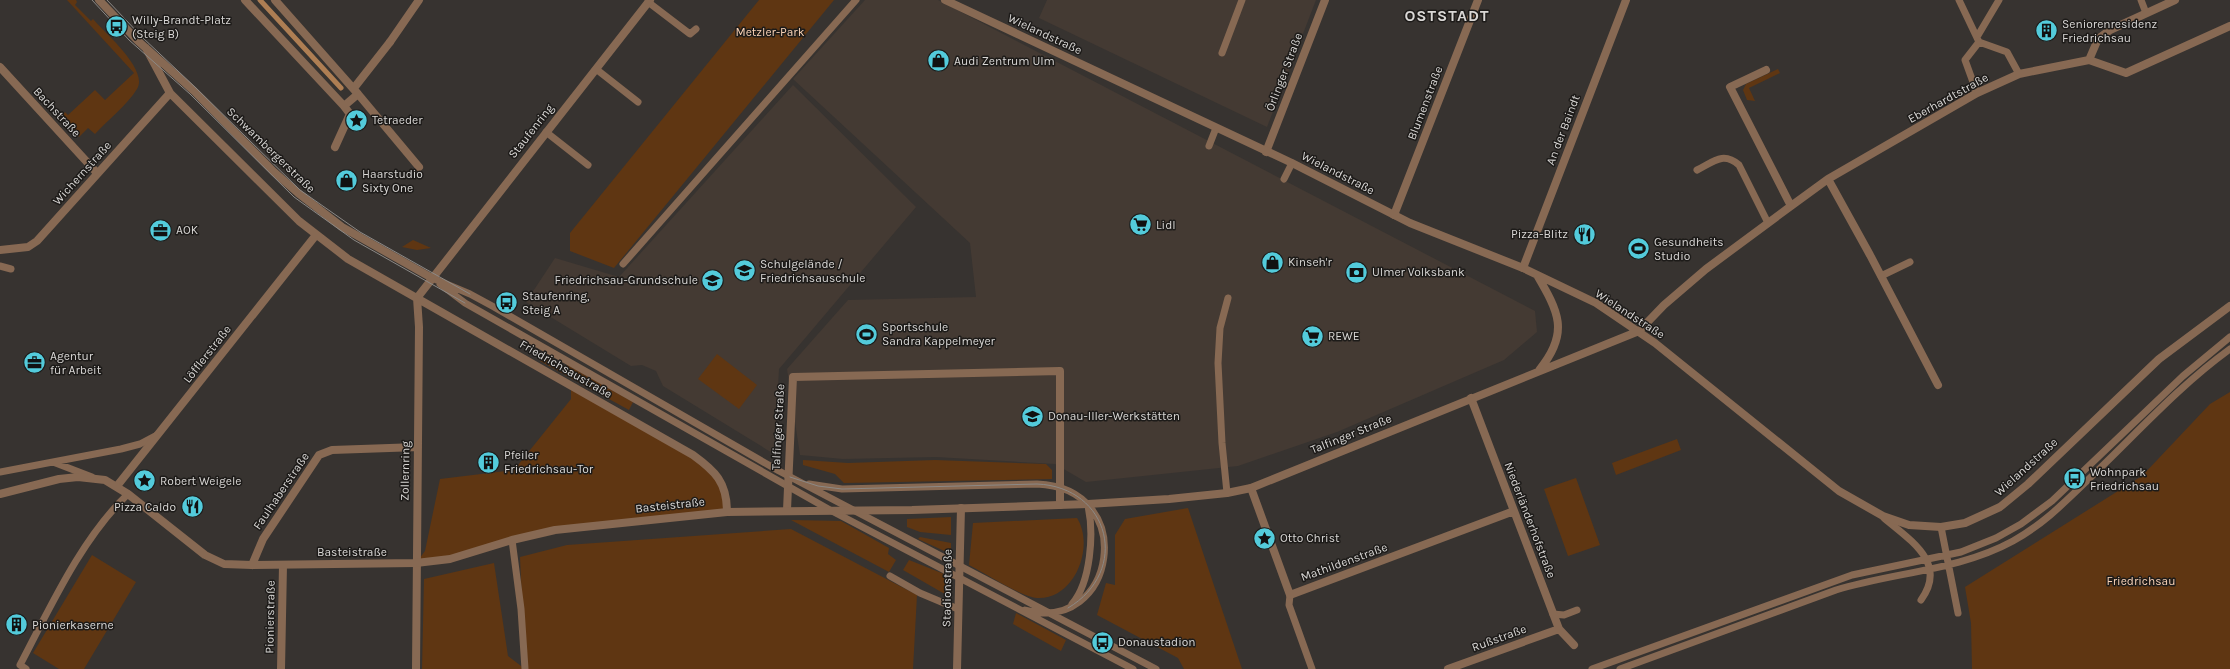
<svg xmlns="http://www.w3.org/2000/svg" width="2230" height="669" viewBox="0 0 2230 669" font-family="Karla,sans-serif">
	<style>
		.built { fill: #443a33 }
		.green { fill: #5f3612 }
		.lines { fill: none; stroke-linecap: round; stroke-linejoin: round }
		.stream { stroke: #ae7e53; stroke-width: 5 }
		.service { stroke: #876953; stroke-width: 7 }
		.pedestrian { stroke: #876953; stroke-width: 8 }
		.minor { stroke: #876953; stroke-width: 8 }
		.tertiary { stroke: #876953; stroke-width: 8 }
		.tram { stroke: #8c8986; stroke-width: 1 }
		.labels { text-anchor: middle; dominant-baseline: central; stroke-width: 3; stroke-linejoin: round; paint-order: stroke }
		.poi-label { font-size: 12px; fill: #d9d7d5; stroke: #1d1b19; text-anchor: start }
		.park-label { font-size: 12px; fill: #fad3b7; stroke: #1d1b19 }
		.street-label { font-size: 12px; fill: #d9d7d5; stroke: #1d1b19 }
		.district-label { font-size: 16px; font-weight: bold; letter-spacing: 1px; fill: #d9d7d5; stroke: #1d1b19 }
	</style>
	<rect width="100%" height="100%" fill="#373330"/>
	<!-- built -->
	<path class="built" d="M 865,0 L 938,0 L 1535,311 L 1537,332 L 1504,360 L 1337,432 L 1238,466 L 1086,482 L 1055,464 L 936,457 L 843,459 L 800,455 L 787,369 L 848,300 L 976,297 L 970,243 L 793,79 Z
		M 1047,0 L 1316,0 L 1267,127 L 1039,18 Z
		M 793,85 L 916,207 L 779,369 L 774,454 L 663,386 L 656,371 L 642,365 L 631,366 L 526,302 L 555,258 L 619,277 Z"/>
	<!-- green -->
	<path class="green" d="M 67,0 L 76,0 L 77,2 L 75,5 L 91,21 L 93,19 C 105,33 149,70 137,89 C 128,104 107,121 95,134 L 88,128 L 79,137 L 61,117 L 65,112 L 68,115 L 95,90 L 105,100 L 134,73 Z
		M 759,0 L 834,0 L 614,268 L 570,251 L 570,233 Z
		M 1778,69 L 1780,73 L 1749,88 L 1755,101 L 1747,100 L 1743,90 L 1746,84 Z
		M 413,240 L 431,248 L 417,250 L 402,247 Z
		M 717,354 L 757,385 L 739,409 L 698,379 Z
		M 543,357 L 565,369 L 567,365 L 633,402 L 629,410 L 540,361 Z
		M 571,385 L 693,455 L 719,478 L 727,512 L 591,525 L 416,563 L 425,551 L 440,479 L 514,470 L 571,399 Z
		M 2230,392 L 2230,669 L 1972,669 L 1971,623 L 1965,587 L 2142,476 L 2210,404 Z
		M 1677,439 L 1681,450 L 1616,475 L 1612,463 Z
		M 803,460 L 848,463 L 935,460 L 1046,464 L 1052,470 L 1052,479 L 844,483 L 835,474 L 803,465 Z
		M 1576,478 L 1600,545 L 1568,556 L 1544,489 Z
		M 1188,508 L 1242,669 L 1184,669 L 1178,658 L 1097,615 L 1106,583 L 1115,585 L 1115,535 L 1125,519 Z
		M 951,517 L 951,535 L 920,532 L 907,527 L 907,519 Z
		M 1077,518 C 1095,546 1075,600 1037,598 C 1021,597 985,573 969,565 L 973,523 Z
		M 791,520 L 841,521 L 889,548 L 888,554 L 896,560 L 889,572 Z
		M 791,529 L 917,595 L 913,669 L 422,669 L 424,579 L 494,563 L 508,656 L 525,669 L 520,557 L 567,545 Z
		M 920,537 L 951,543 L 951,554 L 918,539 Z
		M 92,555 L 136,582 L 84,669 L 59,669 L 33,653 Z
		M 909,560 L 949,576 L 950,597 L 903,570 Z
		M 1016,613 L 1066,640 L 1061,651 L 1013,624 Z"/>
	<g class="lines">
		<!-- stream -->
		<path class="stream" d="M 260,0 L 341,88"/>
		<!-- service -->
		<path class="service" d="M 1959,0 L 1979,42
			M 2141,0 L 2146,13
			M 648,2 L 690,34 L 696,29
			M 1977,37 L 1999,0
			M 1979,42 L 2007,52 L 2019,74
			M 1222,53 L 1242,0
			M 596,69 L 638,102
			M 1977,93 L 1965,60 L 1979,42
			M 546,132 L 588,165
			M 1209,146 L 1216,128
			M 1697,170 C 1713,162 1723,151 1739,165 L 1768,223
			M 1284,179 L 1292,163
			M 623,264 L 856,0
			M 0,266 L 11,269
			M 1881,276 L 1910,262
			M 432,278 L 470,294 L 494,307 L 779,471 L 1156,669
			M 440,284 L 465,303 L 830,510 L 1133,669
			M 53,462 L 92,477
			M 0,472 L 121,449 L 140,444 L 157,435
			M 809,484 L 842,489 L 1037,484 C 1140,488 1116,635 1025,610
			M 1227,493 L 1222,443 L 1218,363 L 1220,328 L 1228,298
			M 1884,518 C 1910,540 1948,563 1921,600
			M 1941,527 L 1958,613
			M 512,540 L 521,609 L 525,669
			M 890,576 L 920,593 L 958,609
			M 1290,595 L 1289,605 L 1312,669
			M 1072,604 C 1091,582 1094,533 1088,506
			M 1553,614 L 1564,615 L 1577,610
			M 26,669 L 20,665 C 50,608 81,539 128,494
			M 1592,669 L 1852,575 L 1961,552 L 1996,538 L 2021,524 L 2052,501 L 2183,376 L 2230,337
			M 1620,669 L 1836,590 C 1894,572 1958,571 2013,541 C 2044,524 2067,500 2092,476 C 2137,433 2180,385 2230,349"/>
		<!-- pedestrian -->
		<path class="pedestrian" d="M 245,0 L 344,106 L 358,94 L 419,167
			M 275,0 L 358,94
			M 354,88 L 390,42
			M 335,147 L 350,114 L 344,106"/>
		<!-- minor -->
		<path class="minor" d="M 99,0 L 138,41 L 194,91 L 274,172 L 298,193 L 342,227 L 432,278
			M 390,42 L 419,0
			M 146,48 L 170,93 L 299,221 L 348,259 L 693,455 C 715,471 727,482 727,512
			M 2089,60 L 2098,39 L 2110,30 L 2175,0
			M 0,67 L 97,173
			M 1766,70 L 1730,87 L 1791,206
			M 1266,152 L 1325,0
			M 1828,179 L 1870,255 L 1938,385
			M 1394,215 L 1478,0
			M 0,250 L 28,247 L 37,241 L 170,93
			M 1523,268 L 1626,0
			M 1639,331 L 1664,305 L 1706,269 L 1791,206 L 1828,179 L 1977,93 L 2019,74 L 2089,60 L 2126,73 L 2230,26
			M 1471,398 L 1559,629 L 1574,645
			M 117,486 L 316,235
			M 1251,488 L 1290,595 L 1514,511
			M 787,510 L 793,377 L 1060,371 L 1060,505
			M 252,565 L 263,539 L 319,455 L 332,450 L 418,447
			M 281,669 L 283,565
			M 416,669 L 419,327 L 417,298 L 650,0
			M 957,669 L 961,508
			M 1448,669 L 1559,629"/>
		<!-- tertiary -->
		<path class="tertiary" d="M 945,0 L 1292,163 L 1410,223 L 1523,268 L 1596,303 L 1655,343 L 1839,491 L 1883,516 L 1909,525 L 1941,527 L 1965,523 L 2000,507 L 2028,484 L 2159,359 L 2230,306
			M 1537,275 C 1558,311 1570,332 1540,369
			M 0,494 L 59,479 L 78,477 L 105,480 L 128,494 L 205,555 L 224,564 L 252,565 L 416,563 L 450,559 L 512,540 L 555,530 L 727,512 L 912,510 L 1088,504 L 1169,499 L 1227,493 L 1251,488 L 1639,331"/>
		<!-- tram -->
		<path class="tram" d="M 92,0 L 129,40 L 190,94 L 294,197 L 354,240 L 465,303
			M 107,0 L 142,37 L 196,88 L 300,190 L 360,232 L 470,294
			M 790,477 L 818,486 L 842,489 L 1037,484 C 1110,487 1131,571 1068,608"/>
	</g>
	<!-- icons -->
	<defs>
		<symbol id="bus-disc" viewBox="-11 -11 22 22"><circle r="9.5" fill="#53cbdb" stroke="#1d1b19"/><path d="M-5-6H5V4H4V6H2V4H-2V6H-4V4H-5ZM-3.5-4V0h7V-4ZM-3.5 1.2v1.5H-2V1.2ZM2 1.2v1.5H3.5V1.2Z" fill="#111"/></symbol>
		<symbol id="building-disc" viewBox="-11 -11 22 22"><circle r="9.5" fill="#53cbdb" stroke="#1d1b19"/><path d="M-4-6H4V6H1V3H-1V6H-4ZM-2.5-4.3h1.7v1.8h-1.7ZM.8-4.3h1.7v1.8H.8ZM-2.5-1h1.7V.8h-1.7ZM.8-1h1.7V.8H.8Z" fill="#111"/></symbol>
		<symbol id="shop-disc" viewBox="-11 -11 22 22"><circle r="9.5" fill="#53cbdb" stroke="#1d1b19"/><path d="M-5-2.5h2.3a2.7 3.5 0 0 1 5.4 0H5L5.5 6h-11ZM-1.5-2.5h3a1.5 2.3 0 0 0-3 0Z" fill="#111"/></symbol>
		<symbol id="sight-disc" viewBox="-11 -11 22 22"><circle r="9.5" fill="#53cbdb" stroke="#1d1b19"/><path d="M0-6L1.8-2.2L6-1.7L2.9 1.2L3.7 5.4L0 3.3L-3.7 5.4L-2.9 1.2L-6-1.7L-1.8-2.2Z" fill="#111"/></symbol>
		<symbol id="supermarket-disc" viewBox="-11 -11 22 22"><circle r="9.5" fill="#53cbdb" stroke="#1d1b19"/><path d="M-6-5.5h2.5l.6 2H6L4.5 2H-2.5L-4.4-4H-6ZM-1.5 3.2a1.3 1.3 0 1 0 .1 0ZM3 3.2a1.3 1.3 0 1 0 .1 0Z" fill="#111"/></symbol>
		<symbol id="office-disc" viewBox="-11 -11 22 22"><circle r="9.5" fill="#53cbdb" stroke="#1d1b19"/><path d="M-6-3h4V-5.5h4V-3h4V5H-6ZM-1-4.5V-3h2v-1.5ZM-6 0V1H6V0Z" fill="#111"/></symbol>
		<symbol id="restaurant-disc" viewBox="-11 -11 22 22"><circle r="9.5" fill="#53cbdb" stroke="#1d1b19"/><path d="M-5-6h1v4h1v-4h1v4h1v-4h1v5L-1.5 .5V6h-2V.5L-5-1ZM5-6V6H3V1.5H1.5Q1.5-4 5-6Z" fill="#111"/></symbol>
		<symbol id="stadium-disc" viewBox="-11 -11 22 22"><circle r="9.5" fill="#53cbdb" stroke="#1d1b19"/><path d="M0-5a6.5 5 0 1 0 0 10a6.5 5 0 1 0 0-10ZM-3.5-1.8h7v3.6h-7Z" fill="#111"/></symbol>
		<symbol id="school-disc" viewBox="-11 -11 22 22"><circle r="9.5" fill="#53cbdb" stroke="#1d1b19"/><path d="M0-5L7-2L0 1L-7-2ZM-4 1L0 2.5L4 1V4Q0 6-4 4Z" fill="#111"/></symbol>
		<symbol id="bank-disc" viewBox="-11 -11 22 22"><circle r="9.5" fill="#53cbdb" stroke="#1d1b19"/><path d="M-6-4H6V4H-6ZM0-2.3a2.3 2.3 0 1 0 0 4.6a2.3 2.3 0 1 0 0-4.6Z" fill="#111"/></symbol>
	</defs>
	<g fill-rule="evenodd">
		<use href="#bus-disc" x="104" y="14" width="25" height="25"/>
		<use href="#building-disc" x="2034" y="18" width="25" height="25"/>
		<use href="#shop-disc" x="926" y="48" width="25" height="25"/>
		<use href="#sight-disc" x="344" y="108" width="25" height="25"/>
		<use href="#shop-disc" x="334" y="168" width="25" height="25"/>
		<use href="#supermarket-disc" x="1128" y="212" width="25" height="25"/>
		<use href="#office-disc" x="148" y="218" width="25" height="25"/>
		<use href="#restaurant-disc" x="1572" y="222" width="25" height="25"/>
		<use href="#stadium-disc" x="1626" y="236" width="25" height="25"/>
		<use href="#shop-disc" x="1260" y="250" width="25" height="25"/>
		<use href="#school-disc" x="732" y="258" width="25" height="25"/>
		<use href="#bank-disc" x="1344" y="260" width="25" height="25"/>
		<use href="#school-disc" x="700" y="268" width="25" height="25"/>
		<use href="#bus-disc" x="494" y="290" width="25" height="25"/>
		<use href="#stadium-disc" x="854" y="322" width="25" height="25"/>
		<use href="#supermarket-disc" x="1300" y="324" width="25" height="25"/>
		<use href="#office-disc" x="22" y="350" width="25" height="25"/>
		<use href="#school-disc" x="1020" y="404" width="25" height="25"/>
		<use href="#building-disc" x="476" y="450" width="25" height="25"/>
		<use href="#bus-disc" x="2062" y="466" width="25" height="25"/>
		<use href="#sight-disc" x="132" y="468" width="25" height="25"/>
		<use href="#restaurant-disc" x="180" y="494" width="25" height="25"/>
		<use href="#sight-disc" x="1252" y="526" width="25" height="25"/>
		<use href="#building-disc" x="4" y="612" width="25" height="25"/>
		<use href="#bus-disc" x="1090" y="630" width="25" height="25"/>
	</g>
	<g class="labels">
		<!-- poi labels -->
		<g class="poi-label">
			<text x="132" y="20">Willy-Brandt-Platz<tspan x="132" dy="14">(Steig B)</tspan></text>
			<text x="2062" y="24">Seniorenresidenz<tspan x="2062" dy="14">Friedrichsau</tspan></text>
			<text x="954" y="61">Audi Zentrum Ulm</text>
			<text x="372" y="120">Tetraeder</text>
			<text x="362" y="174">Haarstudio<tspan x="362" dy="14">Sixty One</tspan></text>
			<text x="1156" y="225">Lidl</text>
			<text x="176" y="230">AOK</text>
			<text x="1568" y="234" text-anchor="end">Pizza-Blitz</text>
			<text x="1654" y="242">Gesundheits<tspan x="1654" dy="14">Studio</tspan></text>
			<text x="1288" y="262">Kinseh'r</text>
			<text x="760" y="264">Schulgelände /<tspan x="760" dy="14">Friedrichsauschule</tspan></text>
			<text x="1372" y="272">Ulmer Volksbank</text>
			<text x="698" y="280" text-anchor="end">Friedrichsau-Grundschule</text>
			<text x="522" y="296">Staufenring,<tspan x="522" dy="14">Steig A</tspan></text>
			<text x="882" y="327">Sportschule<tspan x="882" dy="14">Sandra Kappelmeyer</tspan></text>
			<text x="1328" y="336">REWE</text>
			<text x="50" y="356">Agentur<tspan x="50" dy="14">für Arbeit</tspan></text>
			<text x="1048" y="416">Donau-Iller-Werkstätten</text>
			<text x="504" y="455">Pfeiler<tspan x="504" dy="14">Friedrichsau-Tor</tspan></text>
			<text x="2090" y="472">Wohnpark<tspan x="2090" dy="14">Friedrichsau</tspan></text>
			<text x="160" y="481">Robert Weigele</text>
			<text x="176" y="507" text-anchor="end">Pizza Caldo</text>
			<text x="1280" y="538">Otto Christ</text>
			<text x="32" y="625">Pionierkaserne</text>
			<text x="1118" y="642">Donaustadion</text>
		</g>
		<!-- park labels -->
		<g class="park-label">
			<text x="770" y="32">Metzler-Park</text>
			<text x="2141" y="581">Friedrichsau</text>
		</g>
		<!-- street labels -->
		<g class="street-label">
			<text transform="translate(1045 34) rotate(25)">Wielandstraße</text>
			<text transform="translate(1284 72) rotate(-69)">Örlinger Straße</text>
			<text transform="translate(1948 98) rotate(-29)">Eberhardtstraße</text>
			<text transform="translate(1425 103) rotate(-69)">Blumenstraße</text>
			<text transform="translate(57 112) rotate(47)">Bachstraße</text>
			<text transform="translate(1563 130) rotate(-69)">An der Baindt</text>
			<text transform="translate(531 131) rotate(-52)">Staufenring</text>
			<text transform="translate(271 150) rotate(44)">Schwambergerstraße</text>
			<text transform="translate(82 173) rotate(-48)">Wichernstraße</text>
			<text transform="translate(1338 173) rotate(27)">Wielandstraße</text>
			<text transform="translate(1630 314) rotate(33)">Wielandstraße</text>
			<text transform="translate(207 354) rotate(-52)">Löfflerstraße</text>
			<text transform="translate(566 369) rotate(30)">Friedrichsaustraße</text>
			<text transform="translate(778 427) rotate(-87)">Talfinger Straße</text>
			<text transform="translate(1351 434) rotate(-22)">Talfinger Straße</text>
			<text transform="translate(2026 467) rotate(-42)">Wielandstraße</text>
			<text transform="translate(405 471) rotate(-89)">Zollernring</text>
			<text transform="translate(281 491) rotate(-56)">Faulhaberstraße</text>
			<text transform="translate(670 505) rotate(-6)">Basteistraße</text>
			<text transform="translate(1530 520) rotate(69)">Niederländerhofstraße</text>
			<text x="352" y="552">Basteistraße</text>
			<text transform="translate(1344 562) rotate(-20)">Mathildenstraße</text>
			<text transform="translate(947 588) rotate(-89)">Stadionstraße</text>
			<text transform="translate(270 617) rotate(-89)">Pionierstraße</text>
			<text transform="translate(1499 638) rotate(-20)">Rußstraße</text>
		</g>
		<!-- district labels -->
		<g class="district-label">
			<text x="1447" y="15">OSTSTADT</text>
		</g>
	</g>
</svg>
